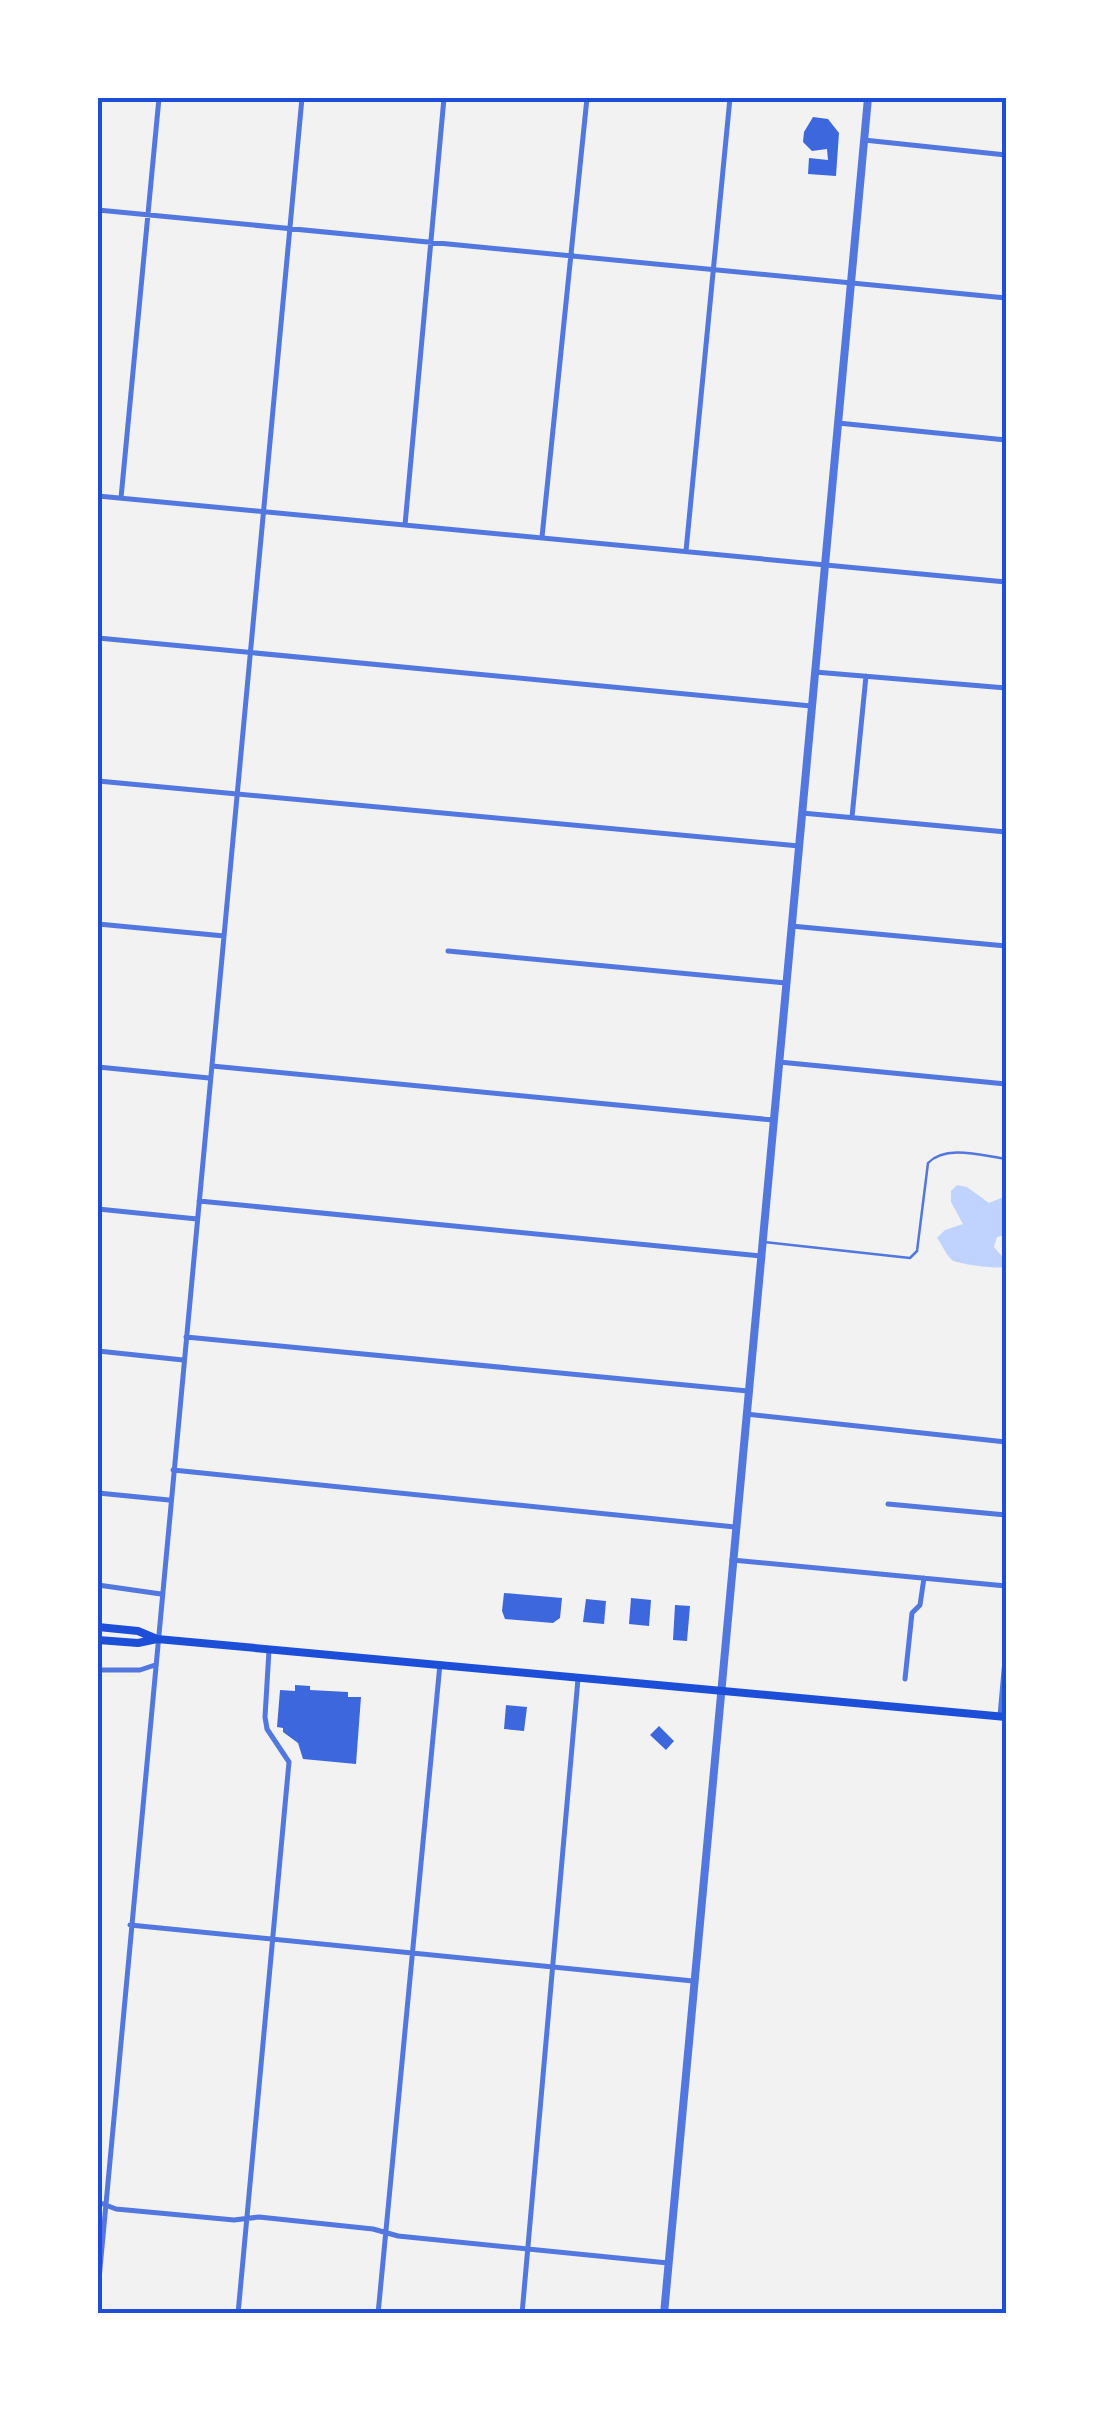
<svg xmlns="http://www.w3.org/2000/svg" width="1104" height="2411" viewBox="0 0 1104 2411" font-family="'Source Serif 4',serif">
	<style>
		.water { fill: #bfd3fe }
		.building { fill: #3d67dc }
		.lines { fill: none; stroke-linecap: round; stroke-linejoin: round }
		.service { stroke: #5277de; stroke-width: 2.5 }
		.minor { stroke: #5277de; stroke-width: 5 }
		.tertiary { stroke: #5277de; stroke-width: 8 }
		.secondary { stroke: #1d4ed8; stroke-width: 8 }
		.neatline { fill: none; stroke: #1d4ed8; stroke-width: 4 }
	</style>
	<rect width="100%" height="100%" fill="#f2f2f2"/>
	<!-- water -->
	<path class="water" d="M 957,1185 L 967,1187 L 989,1203 L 1006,1196 L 1006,1235 L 997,1237 L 994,1247 L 1006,1261 L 1003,1267 C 996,1269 957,1264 952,1260 C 946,1255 942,1244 937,1238 L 945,1230 L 963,1224 L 951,1202 L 951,1191 Z"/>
	<!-- building -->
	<path class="building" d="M 813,117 L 828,119 L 839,133 L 836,176 L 808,174 L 809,158 L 828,160 L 827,149 L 812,151 L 803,142 L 804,132 Z
		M 504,1593 L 562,1598 L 560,1618 L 553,1623 L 505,1619 L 502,1611 Z
		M 631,1598 L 651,1600 L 649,1626 L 629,1624 Z
		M 586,1599 L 606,1601 L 604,1624 L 583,1622 Z
		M 675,1605 L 690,1606 L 687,1641 L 673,1640 Z
		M 295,1685 L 310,1686 L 310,1690 L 348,1692 L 348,1697 L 361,1697 L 356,1764 L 303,1759 L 298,1743 L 283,1732 L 283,1728 L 277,1727 L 280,1690 L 295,1691 Z
		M 506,1705 L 527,1707 L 524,1731 L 504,1729 Z
		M 659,1726 L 674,1741 L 666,1750 L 650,1735 Z"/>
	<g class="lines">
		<!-- service -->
		<path class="service" d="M 764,1242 L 910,1258 L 917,1251 L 928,1163 C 946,1144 983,1156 1006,1159"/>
		<!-- minor -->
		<path class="minor" d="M 864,140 L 1006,155
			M 98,210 L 1006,298
			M 838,423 L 1006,440
			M 98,496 L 1006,582
			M 121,498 L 159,98
			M 405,525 L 444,98
			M 542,537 L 587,98
			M 686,551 L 730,98
			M 98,638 L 811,706
			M 815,672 L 1006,688
			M 98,781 L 799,846
			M 802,813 L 1006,832
			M 852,817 L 866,676
			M 98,924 L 224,936
			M 791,926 L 1006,946
			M 448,951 L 786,983
			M 779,1062 L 1006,1084
			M 212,1066 L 773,1120
			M 98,1067 L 209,1078
			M 199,1201 L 761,1256
			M 98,1209 L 197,1219
			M 186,1337 L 748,1391
			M 98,1351 L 183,1360
			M 746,1414 L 1006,1442
			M 173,1470 L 735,1527
			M 98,1493 L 169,1500
			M 888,1504 L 1006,1515
			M 732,1560 L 1006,1586
			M 98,1585 L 161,1594
			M 98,1670 L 140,1670 L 155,1665
			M 905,1679 L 912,1613 L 920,1605 L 924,1578
			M 1000,1716 L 1006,1648
			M 130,1925 L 693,1981
			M 98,2202 L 116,2209 L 234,2220 L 259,2217 L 373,2229 L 398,2236 L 668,2263
			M 98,2290 L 302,98
			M 238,2314 L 289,1762 L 267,1729 L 265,1717 L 269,1650
			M 378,2314 L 440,1664
			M 522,2314 L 578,1679"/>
		<!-- tertiary -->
		<path class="tertiary" d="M 664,2314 L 868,98"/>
		<!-- secondary -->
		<path class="secondary" d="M 98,1627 L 138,1631 L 157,1639 L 1006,1717
			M 98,1640 L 138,1643 L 157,1639"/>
	</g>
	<!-- border -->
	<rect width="1104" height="2411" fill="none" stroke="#ffffff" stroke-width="200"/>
	<rect x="100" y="100" width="904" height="2211" class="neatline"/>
</svg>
